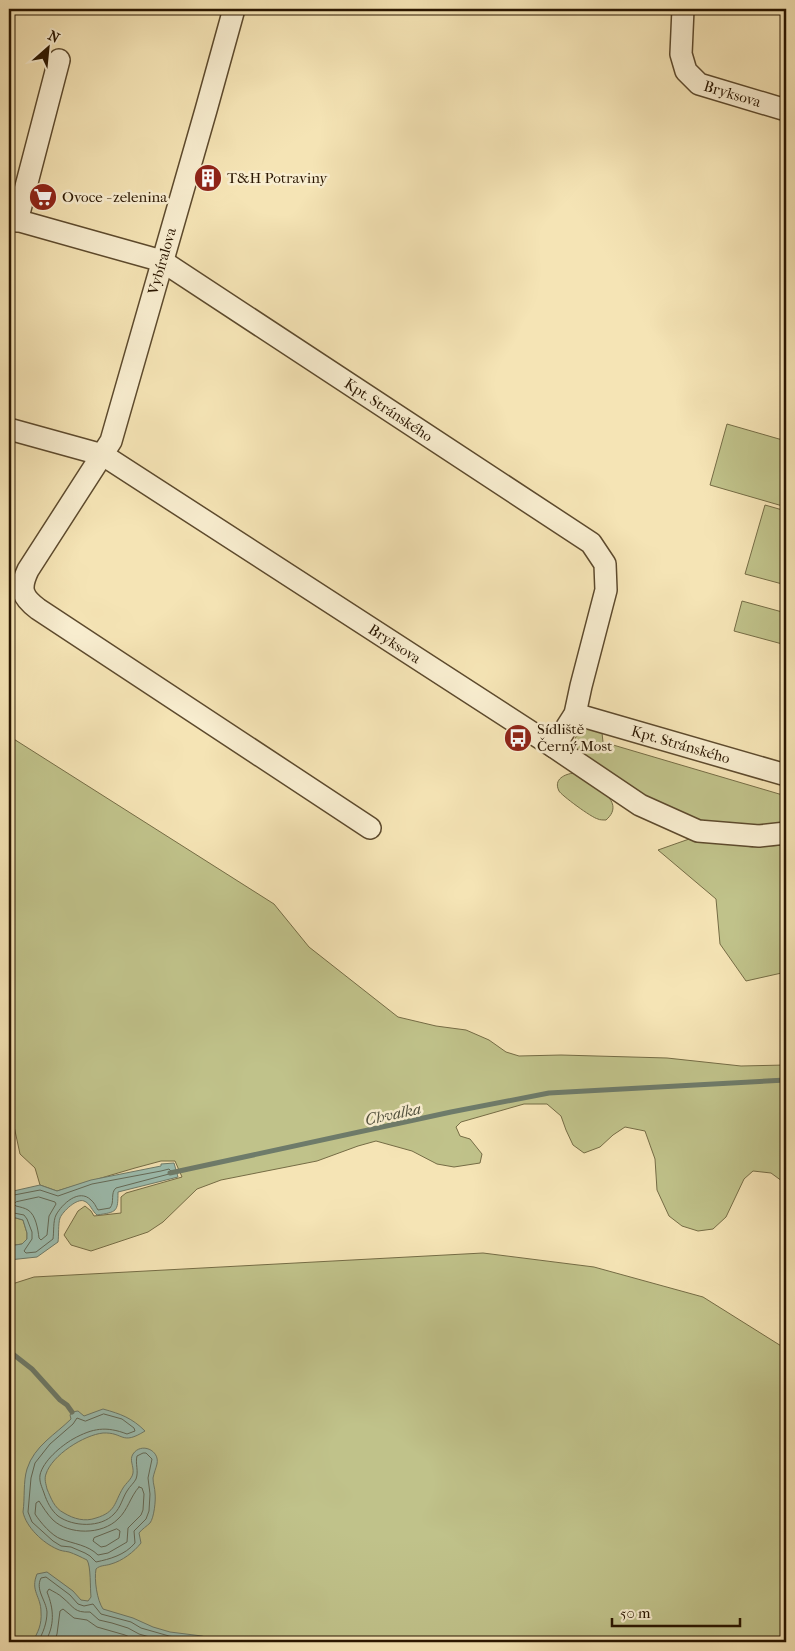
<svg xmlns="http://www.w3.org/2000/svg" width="795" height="1651" viewBox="0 0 795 1651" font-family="'IM FELL French Canon',serif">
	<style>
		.green { fill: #c0c28a; stroke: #756c45 }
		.water { fill: #9cbeb1; stroke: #6e7b6a }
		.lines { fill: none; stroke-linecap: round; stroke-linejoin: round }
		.shore { stroke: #636a58; stroke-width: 1 }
		.stream { stroke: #6e7b6a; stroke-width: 5 }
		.minor-casing { stroke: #5d4a2d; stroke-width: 24 }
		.minor { stroke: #f8edcf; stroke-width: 21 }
		.labels { text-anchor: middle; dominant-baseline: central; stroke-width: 5; stroke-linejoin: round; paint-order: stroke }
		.street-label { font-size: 15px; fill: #2a1600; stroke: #f8edcf }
		.poi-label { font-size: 15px; fill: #2a1600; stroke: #f8edcf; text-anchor: start }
		.water-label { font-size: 16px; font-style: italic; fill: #52513e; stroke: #f8edcf }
	</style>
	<rect width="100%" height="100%" fill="#f5e4b5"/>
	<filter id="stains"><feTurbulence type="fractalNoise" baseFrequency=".004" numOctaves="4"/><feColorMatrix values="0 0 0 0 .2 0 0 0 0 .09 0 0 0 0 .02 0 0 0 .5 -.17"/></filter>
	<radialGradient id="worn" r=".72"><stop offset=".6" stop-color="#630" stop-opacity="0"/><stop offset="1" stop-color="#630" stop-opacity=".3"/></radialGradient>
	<!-- green -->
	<path class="green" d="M 727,424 L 786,441 L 786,507 L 710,485 Z
		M 765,505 L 786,511 L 786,585 L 745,574 Z
		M 742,601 L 786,613 L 786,645 L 734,631 Z
		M 583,727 L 602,733 L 603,742 L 786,796 L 786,822 L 738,828 L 708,822 L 678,813 L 652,801 L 578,752 C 572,743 575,734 583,727 Z
		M 9,736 L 274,904 L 309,947 L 398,1017 L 436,1026 L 466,1030 L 489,1040 L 506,1052 L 519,1056 L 561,1055 L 667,1058 L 741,1066 L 786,1065 L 786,1184 L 771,1173 L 753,1171 L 744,1179 L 726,1217 L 713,1229 L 698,1231 L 682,1226 L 669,1216 L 657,1190 L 655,1159 L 645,1131 L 625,1127 L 613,1135 L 600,1147 L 584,1153 L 573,1145 L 566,1130 L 561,1116 L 547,1104 L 524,1104 L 461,1122 L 456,1127 L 460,1136 L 470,1139 L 482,1154 L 480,1163 L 454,1167 L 437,1164 L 412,1151 L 376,1141 L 358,1146 L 317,1161 L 221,1180 L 197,1189 L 163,1222 L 148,1232 L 91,1251 L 71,1245 L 64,1235 L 78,1211 L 85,1206 L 91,1211 L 94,1216 L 121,1213 L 121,1197 L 126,1193 L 182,1177 L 175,1161 L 161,1161 L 135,1168 L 57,1191 L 40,1185 L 35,1168 L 20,1154 L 9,1103 Z
		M 574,773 C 589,783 629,800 606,820 C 604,820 599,820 598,819 C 592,818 561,795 559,791 C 553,779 565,774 574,773 Z
		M 692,838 L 752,847 L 786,845 L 786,972 L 746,981 L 720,944 L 716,899 L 658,850 Z
		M 9,1216 L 23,1220 L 27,1233 L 27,1239 L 22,1244 L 9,1246 Z
		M 483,1253 L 594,1267 L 703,1297 L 786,1349 L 786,1642 L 9,1642 L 9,1285 L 34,1277 Z"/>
	<!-- water -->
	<path class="water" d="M 174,1163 L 178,1177 L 118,1192 C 118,1212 117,1212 97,1215 C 92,1211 90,1203 84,1201 C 77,1198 63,1211 60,1218 C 58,1224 59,1235 58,1242 L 37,1257 L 9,1260 L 9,1246 L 22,1244 L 27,1239 L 27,1233 L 23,1220 L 9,1216 L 9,1192 L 40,1185 L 57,1191 L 91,1180 L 161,1166 L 161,1164 Z
		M 103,1409 C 121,1414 132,1418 145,1431 C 121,1446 124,1432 103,1433 C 84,1435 52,1455 46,1474 C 44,1479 46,1484 47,1489 C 51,1498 54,1508 64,1513 C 74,1519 85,1522 96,1518 C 116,1512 114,1503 123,1488 C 126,1483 132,1479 133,1473 C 134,1466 129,1460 133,1454 C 141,1442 160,1450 157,1464 C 156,1468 154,1473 153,1478 C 153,1484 155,1488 155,1493 C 156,1500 154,1518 150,1523 C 147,1526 142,1529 139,1533 L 141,1543 C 134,1552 122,1561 111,1564 C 105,1566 100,1565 96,1569 C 94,1580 97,1600 103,1609 L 133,1618 L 153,1627 L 170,1632 L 202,1636 L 222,1642 L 32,1642 C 38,1633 42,1624 41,1612 C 41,1596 30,1591 37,1574 L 47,1572 L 73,1591 L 81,1600 L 88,1601 L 91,1597 C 90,1588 91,1566 87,1560 C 81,1557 75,1554 69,1552 C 64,1551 61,1551 57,1549 C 43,1543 26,1527 23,1512 C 25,1498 23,1482 27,1469 C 34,1446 56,1434 71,1419 L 70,1415 L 72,1412 L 78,1411 L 84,1416 Z"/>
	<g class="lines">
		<!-- shore -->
		<path class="shore" d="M 9,1196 L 40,1190 L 58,1196 L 92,1184 L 161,1171 L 169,1169 L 171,1171 L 169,1174 L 116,1188 C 110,1193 115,1202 110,1208 L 98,1210 C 96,1207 94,1202 91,1200 C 79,1188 62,1204 56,1215 C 53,1221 54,1232 53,1239 L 36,1252 L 26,1253 L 24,1251 L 32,1239 L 32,1232 L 27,1219 L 24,1215 L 9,1212
			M 39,1197 L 55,1202 L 56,1204 L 49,1216 L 47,1235 L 41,1240 L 39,1238 C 38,1230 36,1215 28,1210 C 25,1208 20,1207 16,1206 L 14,1204 L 16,1202 Z
			M 104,1414 L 122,1419 L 134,1428 L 135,1431 L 127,1434 C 106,1426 93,1428 73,1439 C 61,1446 43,1461 40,1475 C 39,1482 42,1487 44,1493 C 47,1502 51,1510 58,1516 C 73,1527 101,1528 114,1514 C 121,1507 122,1499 127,1491 C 130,1486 134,1483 136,1479 C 139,1471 135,1464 137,1456 L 143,1453 L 146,1453 L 152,1459 L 148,1478 L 150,1494 L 149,1511 L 146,1519 L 134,1531 L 135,1543 C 125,1555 110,1559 96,1562 L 90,1556 L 85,1553 L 71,1547 L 61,1546 L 53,1541 L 32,1522 L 28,1512 L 31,1478 L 35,1463 L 50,1444 L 73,1424 L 77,1418 L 85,1421 Z
			M 139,1487 L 142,1488 L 144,1494 L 143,1510 L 141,1515 L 128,1528 L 127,1542 L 108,1553 L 98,1555 C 88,1545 74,1544 61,1539 C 52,1536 40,1522 35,1514 L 36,1503 L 39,1501 C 43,1507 47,1514 53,1520 C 69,1535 102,1535 118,1519 C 128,1510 130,1497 139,1487 Z
			M 117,1529 L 120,1531 L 119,1538 L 106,1546 L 101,1547 L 93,1541 L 94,1538 Z
			M 38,1642 C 43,1633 47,1623 47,1612 C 46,1600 35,1590 41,1578 L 46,1577 L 70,1595 L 78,1604 L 84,1606 L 93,1604 L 101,1614 L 131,1622 L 141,1628 L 169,1636 L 205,1642
			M 45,1642 C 55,1626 54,1609 47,1592 L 49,1589 C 54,1592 59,1594 63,1598 C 74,1607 74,1613 90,1612 L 99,1620 L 112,1623 L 128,1628 L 139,1634 L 167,1642
			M 54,1642 L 57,1634 L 60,1611 L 63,1609 L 74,1618 L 87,1620 L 97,1627 L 125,1635 L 140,1642"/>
		<!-- stream -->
		<path class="stream" d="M 170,1173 L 451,1112 L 549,1093 L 786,1080
			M 9,1351 L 32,1369 L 60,1400 L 67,1405 L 72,1412"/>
		<defs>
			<g id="minor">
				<path d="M 234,9 L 206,110 L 111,441 L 28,570 C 19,589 22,597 38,609 L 370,828"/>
				<path id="s1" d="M 683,9 L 681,54 L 686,71 L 699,84 L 786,110"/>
				<path id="s2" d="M 9,218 L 162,261 L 591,543 L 605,564 L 606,590 L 581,686 L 575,714 L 554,747"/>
				<path d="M 17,221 L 59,60"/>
				<path id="s3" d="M 9,429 L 103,455 L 554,747 L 640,805 L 698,831 L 759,836 L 786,833"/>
				<path id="s4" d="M 575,714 L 786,775"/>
			</g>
		</defs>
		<!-- minor casing -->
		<use href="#minor" class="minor-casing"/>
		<!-- minor -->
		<use href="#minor" class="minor"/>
	</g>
	<!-- icons -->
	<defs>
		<symbol id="building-disc" viewBox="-11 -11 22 22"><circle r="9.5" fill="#8f2418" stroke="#f8edcf"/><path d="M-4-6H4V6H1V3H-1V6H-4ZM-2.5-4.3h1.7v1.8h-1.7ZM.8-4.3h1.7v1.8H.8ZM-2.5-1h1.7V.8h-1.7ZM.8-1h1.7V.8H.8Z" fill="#fff"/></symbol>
		<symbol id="supermarket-disc" viewBox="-11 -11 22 22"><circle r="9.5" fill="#8f2418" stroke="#f8edcf"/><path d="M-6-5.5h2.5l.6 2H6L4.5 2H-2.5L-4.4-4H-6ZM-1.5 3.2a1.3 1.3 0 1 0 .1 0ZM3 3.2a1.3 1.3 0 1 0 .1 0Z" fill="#fff"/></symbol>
		<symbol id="bus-disc" viewBox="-11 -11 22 22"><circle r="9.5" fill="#8f2418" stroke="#f8edcf"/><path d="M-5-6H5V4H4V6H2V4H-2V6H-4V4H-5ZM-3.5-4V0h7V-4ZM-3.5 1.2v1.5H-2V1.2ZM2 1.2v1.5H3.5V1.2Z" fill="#fff"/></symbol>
	</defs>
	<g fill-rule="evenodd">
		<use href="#building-disc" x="192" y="162" width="32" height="32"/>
		<use href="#supermarket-disc" x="27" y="181" width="32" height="32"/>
		<use href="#bus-disc" x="502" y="722" width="32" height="32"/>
	</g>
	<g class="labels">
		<!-- street labels -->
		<g class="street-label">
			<text stroke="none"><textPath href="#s1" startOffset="116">Bryksova</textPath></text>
			<text transform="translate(162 261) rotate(-74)">Vybíralova</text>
			<text stroke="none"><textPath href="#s2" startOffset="430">Kpt. Stránského</textPath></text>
			<text stroke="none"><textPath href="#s3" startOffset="445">Bryksova</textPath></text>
			<text stroke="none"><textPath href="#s4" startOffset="110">Kpt. Stránského</textPath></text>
		</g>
		<!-- poi labels -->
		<g class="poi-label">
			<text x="227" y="178">T&amp;H Potraviny</text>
			<text x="62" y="197">Ovoce - zelenina</text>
			<text x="537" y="729">Sídliště<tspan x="537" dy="17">Černý Most</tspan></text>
		</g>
		<!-- water labels -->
		<g class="water-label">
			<text transform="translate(393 1114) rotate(-12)">Chvalka</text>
		</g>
	</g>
	<!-- margin -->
	<rect width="795" height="1651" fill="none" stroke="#f5e4b5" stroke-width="30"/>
	<rect x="10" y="10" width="775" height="1631" fill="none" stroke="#2a1600" stroke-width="2.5"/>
	<rect x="15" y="15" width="765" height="1621" fill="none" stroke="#2a1600"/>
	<!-- north arrow -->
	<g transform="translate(48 48) rotate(27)" stroke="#f8edcf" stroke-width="4" paint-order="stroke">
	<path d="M0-4L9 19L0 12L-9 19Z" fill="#2a1600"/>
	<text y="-8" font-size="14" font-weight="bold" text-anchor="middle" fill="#2a1600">N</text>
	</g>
	<!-- scale -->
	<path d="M612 1618v8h128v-8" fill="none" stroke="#2a1600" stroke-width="2.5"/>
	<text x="620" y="1618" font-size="15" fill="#2a1600" stroke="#f8edcf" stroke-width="4" paint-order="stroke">50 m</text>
	<rect width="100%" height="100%" filter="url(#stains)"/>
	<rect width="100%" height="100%" fill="url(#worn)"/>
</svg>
